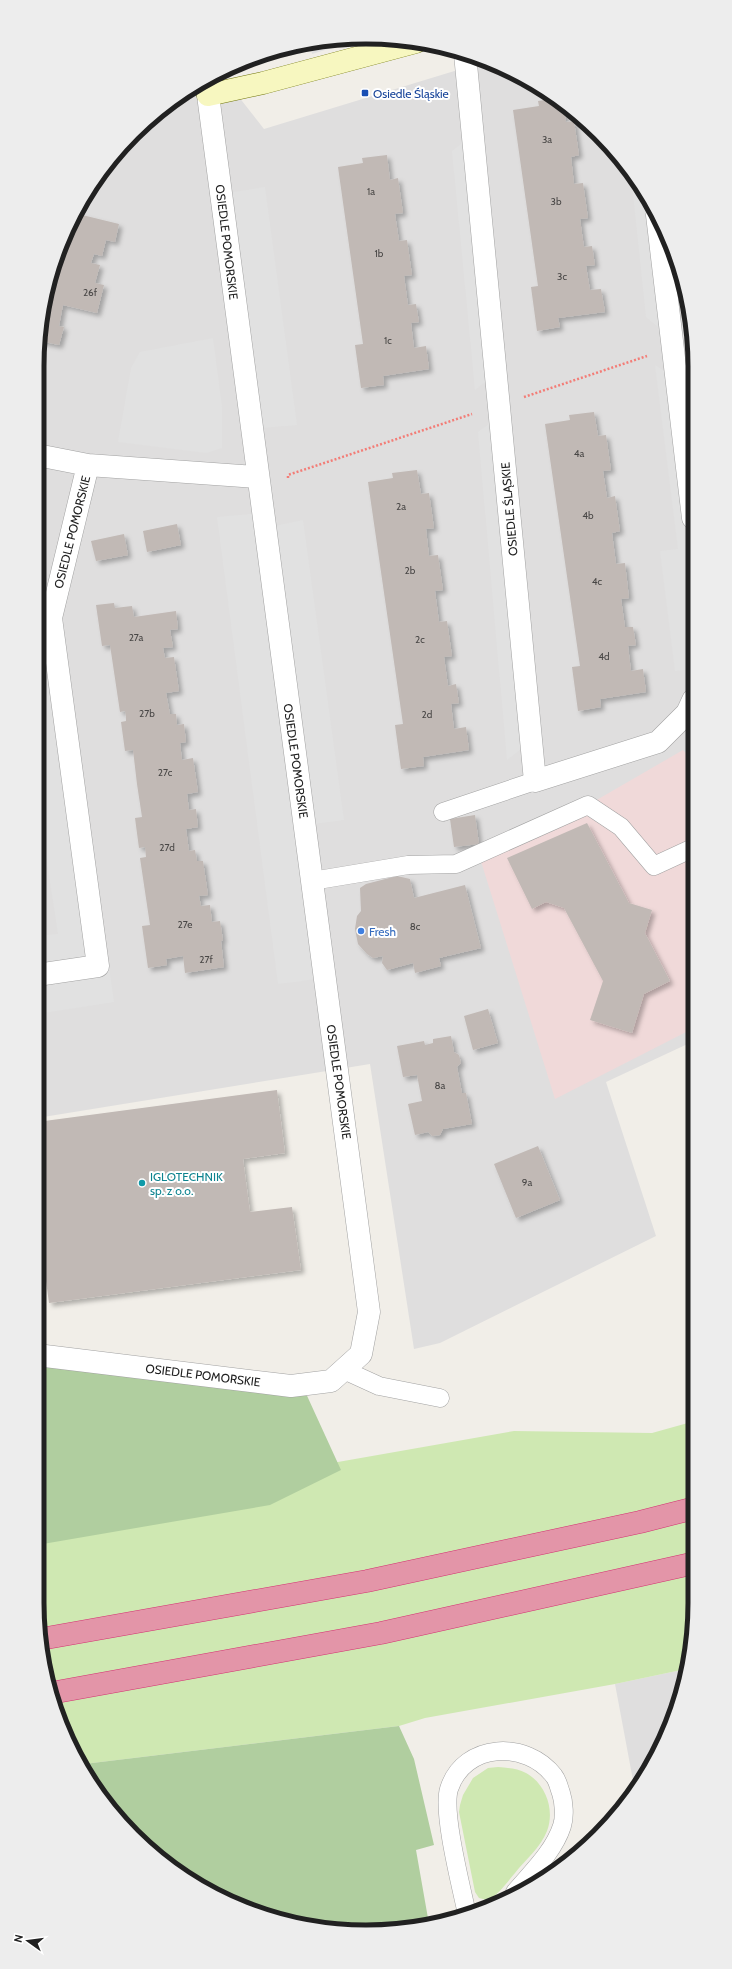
<svg xmlns="http://www.w3.org/2000/svg" width="732" height="1969" viewBox="0 0 732 1969" font-family="Cabin,sans-serif">
	<style>
		.residential { fill: #dfdede }
		.commercial { fill: #f0d9d9 }
		.grass { fill: #cfe8b2 }
		.forest { fill: #b0ce9f }
		.parking { fill: #e1e1e1 }
		.building { fill: #c1b9b5; filter: url(#shadow) }
		.lines { fill: none; stroke-linecap: round; stroke-linejoin: round }
		.lane-casing { stroke: #a2a2a2; stroke-width: 19 }
		.street-casing { stroke: #a2a2a2; stroke-width: 23 }
		.secondary-casing { stroke: #70750b; stroke-width: 23 }
		.highway-casing { stroke: #d33272; stroke-width: 23 }
		.path { stroke: #f37d77; stroke-width: 2.5; stroke-dasharray: 2 2; stroke-linecap: butt }
		.lane { stroke: #fff; stroke-width: 18 }
		.street { stroke: #fff; stroke-width: 22 }
		.secondary { stroke: #f7f7c0; stroke-width: 22 }
		.highway { stroke: #e395a8; stroke-width: 22 }
		.transit-dot { fill: #1a4fb4; stroke: #fff; stroke-width: 1.5 }
		.shop-dot { fill: #3f7fe0; stroke: #fff; stroke-width: 1.5 }
		.culture-dot { fill: #0f9aa8; stroke: #fff; stroke-width: 1.5 }
		.labels { text-anchor: middle; dominant-baseline: central; stroke-width: 4; stroke-linejoin: round; paint-order: stroke }
		.number-label { font-size: 10px; fill: #494746 }
		.transit-label { font-size: 12px; fill: #164399; stroke: #fff; text-anchor: start }
		.street-label { font-size: 12px; fill: #212121; stroke: #fff }
		.shop-label { font-size: 12px; fill: #366cbe; stroke: #fff; text-anchor: start }
		.culture-label { font-size: 12px; fill: #0d838f; stroke: #fff; text-anchor: start }
		.rim { fill: none; stroke: #212121; stroke-width: 5 }
	</style>
	<defs>
		<filter id="shadow"><feDropShadow dx="3.5" dy="3.5" stdDeviation="2" flood-color="#0004"/></filter>
	</defs>
	<rect width="100%" height="100%" fill="#f1eee8"/>
	<!-- residential -->
	<path class="residential" d="M 484,62 L 531,81 L 613,149 L 661,221 L 692,323 L 694,1041 L 606,1082 L 656,1236 L 440,1343 L 414,1349 L 370,1064 L 37,1118 L 37,366 L 48,281 L 71,221 L 105,166 L 149,119 L 201,81 L 220,73 L 264,129 Z
		M 686,1669 L 684,1688 L 639,1786 L 635,1791 L 615,1684 Z"/>
	<!-- commercial -->
	<path class="commercial" d="M 683,750 L 693,761 L 694,1028 L 555,1099 L 479,855 L 588,805 Z"/>
	<!-- grass -->
	<path class="grass" d="M 695,1421 L 695,1603 L 686,1669 L 615,1684 L 425,1718 L 399,1726 L 84,1764 C 77,1752 66,1740 62,1727 C 36,1661 37,1599 37,1529 L 230,1481 L 514,1431 L 652,1433 Z
		M 498,1767 C 507,1768 517,1768 526,1773 C 546,1784 555,1810 547,1831 C 541,1847 525,1860 515,1873 C 507,1882 498,1896 487,1900 L 479,1898 L 475,1892 L 459,1812 L 460,1805 L 463,1795 L 473,1778 L 488,1768 Z"/>
	<!-- forest -->
	<path class="forest" d="M 37,1358 L 303,1387 L 341,1470 L 270,1505 L 37,1545 Z
		M 399,1726 L 414,1759 L 434,1845 L 416,1850 L 429,1924 L 387,1931 L 323,1929 L 220,1898 L 166,1864 L 119,1820 L 84,1764 Z"/>
	<!-- parking -->
	<path class="parking" d="M 364,38 L 312,54 L 310,43 L 323,40 Z
		M 473,135 L 496,373 L 475,390 L 452,151 Z
		M 631,175 L 657,215 L 671,338 L 646,317 Z
		M 265,187 L 297,425 L 251,429 L 221,194 Z
		M 213,338 L 222,407 L 222,448 L 206,453 L 118,442 L 131,368 L 140,352 Z
		M 655,365 L 676,379 L 693,539 L 693,669 L 675,671 L 660,551 L 678,549 Z
		M 500,416 L 531,741 L 507,760 L 478,432 Z
		M 262,513 L 265,528 L 303,520 L 344,820 L 305,825 L 325,978 L 278,984 L 217,517 Z
		M 55,660 L 98,966 L 109,967 L 114,1002 L 37,1014 L 37,936 L 58,934 L 37,797 L 37,663 Z"/>
	<!-- building -->
	<path class="building" d="M 552,99 L 564,108 L 566,122 L 574,121 L 579,155 L 571,157 L 574,184 L 583,183 L 588,218 L 580,219 L 582,234 L 584,247 L 592,246 L 595,265 L 586,266 L 590,290 L 601,289 L 605,312 L 558,318 L 560,327 L 537,331 L 531,287 L 538,286 L 513,110 L 539,106 L 538,101 Z
		M 387,155 L 390,180 L 398,178 L 403,213 L 395,214 L 399,241 L 407,240 L 412,275 L 404,276 L 408,305 L 416,304 L 419,322 L 411,323 L 414,348 L 426,346 L 429,369 L 383,376 L 384,385 L 361,388 L 355,345 L 363,344 L 338,167 L 363,163 L 362,158 Z
		M 80,207 L 78,214 L 119,224 L 115,242 L 106,240 L 102,256 L 94,254 L 91,263 L 100,265 L 95,283 L 104,285 L 97,313 L 63,305 L 59,326 L 64,327 L 59,345 L 40,341 L 48,281 L 71,221 Z
		M 594,412 L 598,436 L 606,435 L 611,470 L 603,471 L 607,498 L 615,496 L 620,531 L 612,533 L 616,564 L 625,563 L 629,598 L 621,599 L 625,627 L 633,627 L 636,645 L 628,646 L 631,671 L 643,669 L 646,692 L 600,699 L 601,707 L 578,711 L 572,667 L 580,666 L 545,424 L 570,420 L 569,415 Z
		M 417,470 L 421,494 L 429,493 L 434,528 L 426,529 L 429,556 L 438,555 L 443,590 L 435,591 L 439,622 L 447,621 L 452,656 L 444,657 L 448,686 L 456,684 L 459,703 L 451,704 L 454,729 L 466,727 L 469,750 L 423,757 L 424,766 L 401,769 L 395,725 L 403,724 L 368,482 L 393,478 L 392,473 Z
		M 177,524 L 181,545 L 147,552 L 143,531 Z
		M 124,534 L 128,555 L 96,561 L 91,541 Z
		M 114,603 L 115,608 L 132,606 L 134,617 L 176,611 L 178,629 L 170,630 L 173,647 L 163,648 L 165,658 L 174,657 L 179,691 L 166,693 L 170,714 L 176,714 L 177,725 L 184,724 L 186,742 L 180,743 L 182,760 L 193,758 L 198,792 L 187,794 L 189,810 L 196,809 L 198,827 L 186,829 L 189,851 L 195,850 L 197,861 L 203,861 L 208,895 L 199,896 L 201,906 L 210,905 L 212,922 L 220,921 L 223,940 L 221,941 L 224,967 L 185,973 L 183,956 L 166,959 L 167,965 L 148,968 L 142,926 L 150,925 L 140,858 L 146,857 L 145,847 L 139,848 L 135,818 L 142,817 L 137,784 L 133,750 L 125,751 L 121,722 L 126,721 L 126,717 L 125,711 L 120,712 L 110,645 L 102,646 L 96,605 Z
		M 475,815 L 479,844 L 454,847 L 450,819 Z
		M 587,823 L 629,903 L 652,910 L 645,933 L 670,981 L 644,994 L 632,1033 L 590,1020 L 603,981 L 564,908 L 546,902 L 532,909 L 507,858 Z
		M 397,876 L 410,879 L 414,898 L 465,885 L 481,948 L 439,958 L 441,966 L 415,973 L 413,963 L 387,970 L 382,963 L 383,956 L 373,958 L 367,954 L 358,944 L 355,929 L 357,916 L 361,911 L 360,888 L 366,884 Z
		M 488,1009 L 498,1043 L 473,1050 L 464,1016 Z
		M 451,1036 L 454,1052 L 459,1055 L 461,1063 L 457,1067 L 462,1093 L 466,1093 L 472,1124 L 443,1129 L 440,1135 L 432,1136 L 428,1132 L 415,1135 L 408,1104 L 422,1101 L 417,1075 L 403,1077 L 397,1046 L 424,1041 L 425,1045 L 433,1043 L 433,1039 Z
		M 277,1090 L 285,1153 L 243,1159 L 250,1212 L 292,1207 L 301,1270 L 49,1303 L 37,1215 L 37,1122 Z
		M 538,1146 L 560,1200 L 516,1218 L 494,1164 Z"/>
	<g class="lines">
		<defs>
			<path id="lane" d="M 443,812 L 535,781
				M 312,881 L 408,865 L 456,864 L 588,805 L 621,827 L 654,866 L 693,848
				M 344,1370 L 379,1386 L 440,1398
				M 467,1914 C 461,1886 442,1812 449,1789 C 464,1742 527,1740 554,1776 C 558,1781 559,1788 561,1793 C 564,1802 565,1817 562,1826 C 554,1851 532,1872 515,1892"/>
			<path id="street" d="M 465,54 L 535,781 L 658,742 L 687,713 L 693,700
				M 657,215 L 693,518
				M 37,455 L 88,465 L 257,477
				M 37,975 L 98,966 L 51,618 L 88,465
				M 37,1355 L 291,1386 L 331,1381 L 361,1354 L 369,1312 L 208,95"/>
			<path id="secondary" d="M 206,79 L 208,95 L 263,83 L 416,42"/>
			<path id="highway" d="M 41,1639 L 367,1581 L 640,1522 L 695,1508
				M 51,1693 L 381,1633 L 695,1563"/>
		</defs>
		<!-- lane casing -->
		<use href="#lane" class="lane-casing"/>
		<!-- street casing -->
		<use href="#street" class="street-casing"/>
		<!-- secondary casing -->
		<use href="#secondary" class="secondary-casing"/>
		<!-- highway casing -->
		<use href="#highway" class="highway-casing"/>
		<!-- path -->
		<path class="path" d="M 524,397 L 647,356
			M 288,478 L 288,475 L 472,414"/>
		<!-- lane -->
		<use href="#lane" class="lane"/>
		<!-- street -->
		<use href="#street" class="street"/>
		<!-- secondary -->
		<use href="#secondary" class="secondary"/>
		<!-- highway -->
		<use href="#highway" class="highway"/>
	</g>
	<!-- markers -->
	<rect class="transit-dot" x="361" y="89" width="8" height="8" rx="2"/>
	<circle class="shop-dot" cx="361" cy="931" r="4"/>
	<circle class="culture-dot" cx="142" cy="1183" r="4"/>
	<g class="labels">
		<!-- number labels -->
		<g class="number-label">
			<text x="547" y="139">3a</text>
			<text x="371" y="191">1a</text>
			<text x="556" y="201">3b</text>
			<text x="379" y="253">1b</text>
			<text x="562" y="276">3c</text>
			<text x="90" y="292">26f</text>
			<text x="388" y="340">1c</text>
			<text x="579" y="453">4a</text>
			<text x="401" y="506">2a</text>
			<text x="588" y="515">4b</text>
			<text x="410" y="570">2b</text>
			<text x="597" y="581">4c</text>
			<text x="136" y="637">27a</text>
			<text x="420" y="639">2c</text>
			<text x="604" y="656">4d</text>
			<text x="147" y="713">27b</text>
			<text x="427" y="714">2d</text>
			<text x="165" y="772">27c</text>
			<text x="167" y="847">27d</text>
			<text x="185" y="924">27e</text>
			<text x="415" y="926">8c</text>
			<text x="206" y="959">27f</text>
			<text x="440" y="1085">8a</text>
			<text x="527" y="1182">9a</text>
		</g>
		<!-- transit labels -->
		<g class="transit-label">
			<text x="373" y="93">Osiedle Śląskie</text>
		</g>
		<!-- street labels -->
		<g class="street-label">
			<text transform="translate(227 242) rotate(83)">OSIEDLE POMORSKIE</text>
			<text transform="translate(509 509) rotate(-95)">OSIEDLE ŚLĄSKIE</text>
			<text transform="translate(72 532) rotate(-76)">OSIEDLE POMORSKIE</text>
			<text transform="translate(296 761) rotate(82)">OSIEDLE POMORSKIE</text>
			<text transform="translate(339 1082) rotate(82)">OSIEDLE POMORSKIE</text>
			<text transform="translate(203 1375) rotate(7)">OSIEDLE POMORSKIE</text>
		</g>
		<!-- shop labels -->
		<g class="shop-label">
			<text x="369" y="931">Fresh</text>
		</g>
		<!-- culture labels -->
		<g class="culture-label">
			<text x="150" y="1176">IGLOTECHNIK<tspan x="150" dy="14">sp. z o.o.</tspan></text>
		</g>
	</g>
	<!-- crop -->
	<path d="M0 0H732V1969H0ZM366 44H366A322 322 0 0 1 688 366V1603A322 322 0 0 1 366 1925H366A322 322 0 0 1 44 1603V366A322 322 0 0 1 366 44Z" fill="#ededed" fill-rule="evenodd"/>
	<path class="rim" d="M366 44H366A322 322 0 0 1 688 366V1603A322 322 0 0 1 366 1925H366A322 322 0 0 1 44 1603V366A322 322 0 0 1 366 44Z"/>
	<!-- north arrow -->
	<g transform="translate(28 1941) rotate(284)" stroke="#ffffff" stroke-width="3" paint-order="stroke">
	<path d="M0-3L7 15L0 10L-7 15Z" fill="#212121"/>
	<text y="-6" font-size="11" font-weight="bold" text-anchor="middle" fill="#212121">N</text>
	</g>
</svg>
